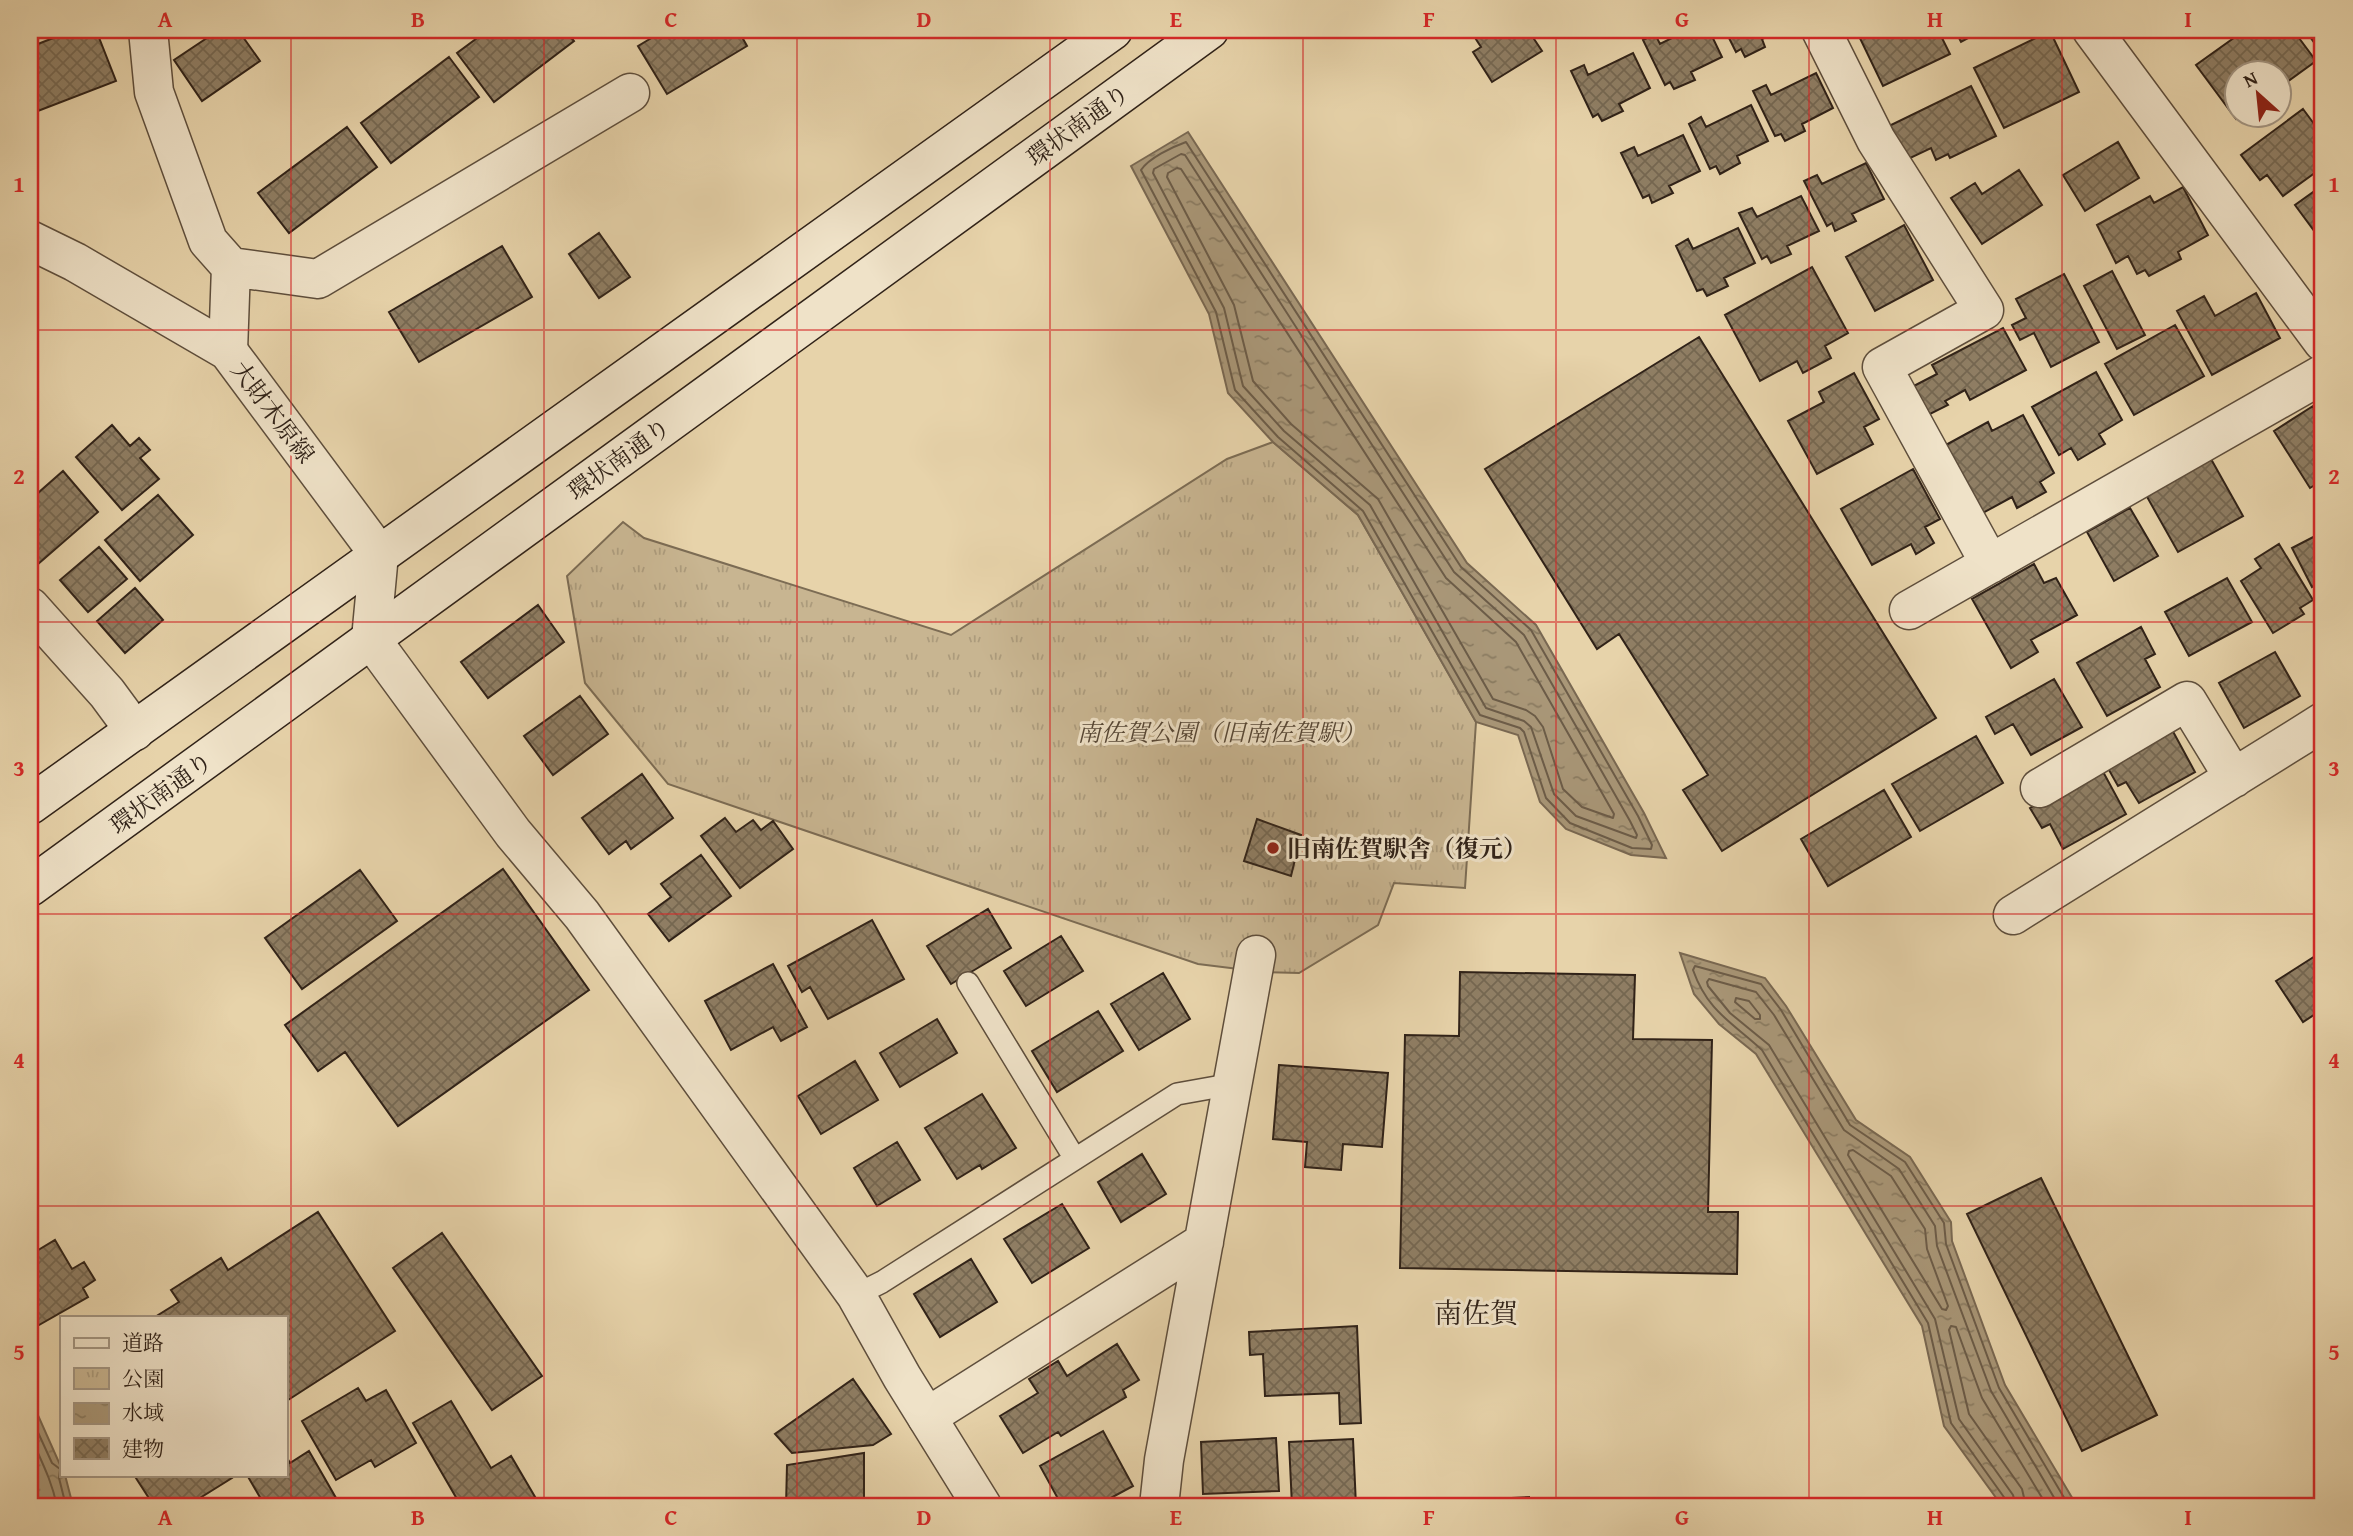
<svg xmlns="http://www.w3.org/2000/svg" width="2353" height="1536" viewBox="0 0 2353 1536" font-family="'Gentium Book Plus','Noto Serif JP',serif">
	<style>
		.park { fill: url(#park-tufts); stroke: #7c6c54; stroke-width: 2 }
		.water { fill: url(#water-ripples); stroke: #796852; stroke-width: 2 }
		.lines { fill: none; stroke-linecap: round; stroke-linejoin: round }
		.shore { stroke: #6c5c48; stroke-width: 2 }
		.building { fill: url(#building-cross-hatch); stroke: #302218; stroke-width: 2 }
		.service-casing { stroke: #5e4e3c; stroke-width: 24 }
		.minor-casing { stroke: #5e4e3c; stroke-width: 41 }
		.tertiary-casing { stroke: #5e4e3c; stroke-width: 41 }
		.secondary-casing { stroke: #302218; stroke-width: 41 }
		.service { stroke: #efe2c8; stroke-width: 21 }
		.minor { stroke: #efe2c8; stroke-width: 38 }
		.tertiary { stroke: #efe2c8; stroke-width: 38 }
		.secondary { stroke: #efe2c8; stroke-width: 38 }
		.grid { fill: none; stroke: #d62828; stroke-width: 2; stroke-opacity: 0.55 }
		.poi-dot { fill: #8f2418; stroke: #efe2c8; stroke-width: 2.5 }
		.labels { text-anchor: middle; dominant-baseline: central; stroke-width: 6; stroke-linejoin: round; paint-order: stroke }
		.street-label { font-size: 24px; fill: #302218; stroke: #efe2c8 }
		.park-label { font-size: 24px; font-style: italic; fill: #564736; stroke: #efe2c8 }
		.poi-label { font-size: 24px; font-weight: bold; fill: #302218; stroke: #efe2c8; text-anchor: start }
		.quarter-label { font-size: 28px; fill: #302218; stroke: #efe2c8 }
		.neatline { fill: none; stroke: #d62828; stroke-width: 2.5 }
		.grid-label { font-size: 23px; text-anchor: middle; font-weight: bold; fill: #d62828 }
	</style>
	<defs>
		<pattern id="park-tufts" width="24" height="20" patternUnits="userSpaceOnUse" patternTransform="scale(1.75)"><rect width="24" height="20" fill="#c8b591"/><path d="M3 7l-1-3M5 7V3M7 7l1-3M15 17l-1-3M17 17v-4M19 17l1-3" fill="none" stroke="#ac9b7c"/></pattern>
		<pattern id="water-ripples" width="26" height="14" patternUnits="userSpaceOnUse" patternTransform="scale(1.75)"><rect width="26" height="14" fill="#a99778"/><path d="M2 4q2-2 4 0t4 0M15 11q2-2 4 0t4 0" fill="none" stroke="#8a7b61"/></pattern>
		<pattern id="building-cross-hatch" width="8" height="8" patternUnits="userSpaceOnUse" patternTransform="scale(1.75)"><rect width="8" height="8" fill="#8f7e64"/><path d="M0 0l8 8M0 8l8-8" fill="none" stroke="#756751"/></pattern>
	</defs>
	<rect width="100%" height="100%" fill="#e7d3aa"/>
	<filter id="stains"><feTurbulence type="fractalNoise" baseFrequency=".00286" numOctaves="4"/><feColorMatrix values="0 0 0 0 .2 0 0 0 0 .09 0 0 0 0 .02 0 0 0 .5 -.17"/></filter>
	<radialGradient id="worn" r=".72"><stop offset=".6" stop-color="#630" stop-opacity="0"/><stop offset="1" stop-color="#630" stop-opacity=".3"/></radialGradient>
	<!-- park -->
	<path class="park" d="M 1273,442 L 1358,515 L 1476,722 L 1465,888 L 1394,883 L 1378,925 L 1299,973 L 1263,972 L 1198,964 L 668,784 L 585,683 L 567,576 L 623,522 L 644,538 L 951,635 L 1227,459 Z"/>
	<!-- water -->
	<path class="water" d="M 1188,132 L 1467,563 L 1536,625 L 1644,813 L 1666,858 L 1631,855 L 1566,829 L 1540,802 L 1518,735 L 1476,722 L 1358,515 L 1273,442 L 1228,393 L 1209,314 L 1131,166 Z
		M 1680,953 L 1765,978 L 1786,1006 L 1856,1120 L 1910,1157 L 1951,1222 L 1952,1241 L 2005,1385 L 2077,1506 L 2002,1506 L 1944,1426 L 1922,1326 L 1756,1054 L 1719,1024 L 1694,994 Z
		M 30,1403 L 37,1413 L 61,1467 L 61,1475 L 65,1475 L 73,1506 L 30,1506 Z"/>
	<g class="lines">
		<!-- shore -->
		<path class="shore" d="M 1186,142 L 1461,567 L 1531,630 L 1638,816 L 1652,845 L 1651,849 L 1632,848 L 1570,823 L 1546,798 L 1524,732 L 1520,728 L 1480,715 L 1363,511 L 1278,437 L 1235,390 L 1216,312 L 1141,170 C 1149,158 1172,147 1186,142 Z
			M 1181,154 L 1185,155 L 1454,572 L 1524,635 L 1630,821 L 1637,835 L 1636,838 L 1576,816 L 1554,794 L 1531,727 L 1524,721 L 1486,708 L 1370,505 L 1284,431 L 1243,386 L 1224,308 L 1153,173 L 1154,169 Z
			M 1177,168 L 1181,169 L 1446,578 L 1516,642 L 1614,814 L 1613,818 L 1582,807 L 1563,789 L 1543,727 L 1535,716 L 1526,710 L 1493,699 L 1378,499 L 1291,424 L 1253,381 L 1234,305 L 1167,177 L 1168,173 Z
			M 1736,998 L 1749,1001 L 1760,1015 L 1760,1019 L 1755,1019 L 1735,1002 Z
			M 1849,1151 L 1853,1150 L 1891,1176 L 1925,1229 L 1927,1249 L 1948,1306 L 1946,1310 L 1942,1309 L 1848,1155 Z
			M 30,1415 L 52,1463 L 60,1469 L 59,1478 L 66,1506
			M 30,1435 C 41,1461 51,1478 57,1506
			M 2007,1506 L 2006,1500 L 1951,1423 L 1928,1323 L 1762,1050 C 1732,1022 1708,1012 1693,970 L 1695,966 L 1761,984 L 1781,1010 L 1850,1125 L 1905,1162 L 1944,1223 L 1946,1244 L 1999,1388 L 2069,1506
			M 2016,1506 L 2013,1495 L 1959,1419 L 1935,1319 L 1769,1045 L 1730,1013 L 1708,986 L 1707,982 L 1709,979 L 1756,992 L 1774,1015 L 1844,1130 L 1899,1169 L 1935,1226 L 1937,1246 L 1991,1391 L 2059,1506
			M 2026,1506 L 2022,1489 L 1969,1414 L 1949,1330 L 1951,1326 L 1956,1327 L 1982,1398 L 2047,1506"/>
	</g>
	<!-- building -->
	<path class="building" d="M 74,30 L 96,30 L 116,81 L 30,114 L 30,47 Z
		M 219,30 L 238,30 L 260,61 L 202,101 L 174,60 Z
		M 488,30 L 565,30 L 574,41 L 494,102 L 457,53 Z
		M 665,30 L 738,30 L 747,46 L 667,94 L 638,46 Z
		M 1470,30 L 1528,30 L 1542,51 L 1492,82 L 1473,52 L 1481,47 Z
		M 1688,30 L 1709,30 L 1722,57 L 1691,72 L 1695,80 L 1674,89 L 1670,82 L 1665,85 L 1643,40 L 1655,34 L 1660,44 Z
		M 1725,30 L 1781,30 L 1762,39 L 1765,47 L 1745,57 L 1741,49 L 1736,52 Z
		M 1856,30 L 1938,30 L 1950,54 L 1883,86 Z
		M 1955,30 L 1983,30 L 1961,42 Z
		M 2245,30 L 2293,30 L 2316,61 L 2280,87 L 2280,74 L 2238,74 L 2238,116 L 2241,116 L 2236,119 L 2196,65 Z
		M 2308,30 L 2323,30 L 2323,55 L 2306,31 Z
		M 2050,31 L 2079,92 L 2004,128 L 1974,68 Z
		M 1633,53 L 1650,88 L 1619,104 L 1623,111 L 1602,121 L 1598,114 L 1593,117 L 1571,71 L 1584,65 L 1588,75 Z
		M 449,57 L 479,97 L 391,163 L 361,123 Z
		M 1816,73 L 1833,108 L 1802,124 L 1805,131 L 1785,141 L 1781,134 L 1775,136 L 1753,91 L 1766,85 L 1771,95 Z
		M 1971,86 L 1996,136 L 1950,158 L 1948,154 L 1936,160 L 1931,148 L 1906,160 L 1889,126 Z
		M 1751,105 L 1768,141 L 1737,156 L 1740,163 L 1720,174 L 1716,166 L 1710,169 L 1689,124 L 1701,117 L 1706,127 Z
		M 2303,109 L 2323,136 L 2323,167 L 2283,196 L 2267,175 L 2260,180 L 2241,155 Z
		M 347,127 L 377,167 L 289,233 L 258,193 Z
		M 1683,135 L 1700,171 L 1669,186 L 1673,193 L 1652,203 L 1649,195 L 1643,198 L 1621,153 L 1634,147 L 1638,156 Z
		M 2118,142 L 2139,178 L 2085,211 L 2063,175 Z
		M 1866,163 L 1884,199 L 1852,214 L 1856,221 L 1835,231 L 1832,223 L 1827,226 L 1804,181 L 1817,175 L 1822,184 Z
		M 2019,170 L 2042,205 L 1982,244 L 1951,198 L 1975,183 L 1982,194 Z
		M 2323,185 L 2323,243 L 2295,205 Z
		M 2183,187 L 2208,235 L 2178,252 L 2181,259 L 2149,276 L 2145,270 L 2137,274 L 2128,256 L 2116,263 L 2097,225 L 2150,196 L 2154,203 Z
		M 1801,196 L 1819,231 L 1787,246 L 1791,254 L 1771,263 L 1767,256 L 1762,259 L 1739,213 L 1752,208 L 1757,217 Z
		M 1904,225 L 1933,280 L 1875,311 L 1846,257 Z
		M 1738,228 L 1755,263 L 1724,278 L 1728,286 L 1707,296 L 1703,289 L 1697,291 L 1676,246 L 1688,239 L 1693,249 Z
		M 599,233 L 630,277 L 599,298 L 569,254 Z
		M 502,246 L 532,297 L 419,362 L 389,312 Z
		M 1812,267 L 1848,333 L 1825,346 L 1831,358 L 1803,373 L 1797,361 L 1760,381 L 1725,315 Z
		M 2112,271 L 2145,335 L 2117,349 L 2084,286 Z
		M 2064,274 L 2099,342 L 2051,367 L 2034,333 L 2020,340 L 2012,325 L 2026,318 L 2016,299 Z
		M 2256,293 L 2280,338 L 2212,375 L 2177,311 L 2204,296 L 2215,316 Z
		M 2175,325 L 2204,376 L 2134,415 L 2105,364 Z
		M 2003,328 L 2026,370 L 1970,400 L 1965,390 L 1945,401 L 1948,405 L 1924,417 L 1908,389 L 1937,374 L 1932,365 Z
		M 1699,337 L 1936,718 L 1722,851 L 1683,790 L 1708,775 L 1619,634 L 1597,649 L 1485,469 Z
		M 2096,372 L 2122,420 L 2099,434 L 2105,444 L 2078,460 L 2071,448 L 2059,455 L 2032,407 Z
		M 1854,373 L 1879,419 L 1864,427 L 1873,444 L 1817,474 L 1788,421 L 1824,402 L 1819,392 Z
		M 2313,406 L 2323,419 L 2323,480 L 2310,488 L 2274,431 Z
		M 2023,415 L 2054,473 L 2040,482 L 2046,492 L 2017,508 L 2012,497 L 1981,514 L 1944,446 L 1988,422 L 1992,431 Z
		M 112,425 L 130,446 L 139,438 L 150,450 L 140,458 L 159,479 L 122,510 L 76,457 Z
		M 2211,459 L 2243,516 L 2178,552 L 2146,495 Z
		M 1913,469 L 1940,519 L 1925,527 L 1934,543 L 1916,554 L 1911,544 L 1872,565 L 1841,509 Z
		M 63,471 L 98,512 L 30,571 L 30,500 Z
		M 158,495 L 193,535 L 140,581 L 105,540 Z
		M 2130,508 L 2158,556 L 2114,581 L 2087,532 Z
		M 2323,532 L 2323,591 L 2319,583 L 2312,587 L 2292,548 Z
		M 2279,544 L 2313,600 L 2300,608 L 2304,614 L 2273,633 L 2241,581 L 2261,568 L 2255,559 Z
		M 99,547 L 127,579 L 88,612 L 60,580 Z
		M 2034,564 L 2044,583 L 2056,578 L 2077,615 L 2031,640 L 2038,652 L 2011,668 L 1972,599 Z
		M 2227,578 L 2252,622 L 2189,656 L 2165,612 Z
		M 135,588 L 163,620 L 125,653 L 97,621 Z
		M 538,605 L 564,642 L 488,698 L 461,662 Z
		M 2141,627 L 2155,654 L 2145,659 L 2160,687 L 2107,716 L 2077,663 Z
		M 2275,652 L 2300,696 L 2244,728 L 2219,683 Z
		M 2054,679 L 2082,727 L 2031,755 L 2013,724 L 1995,734 L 1986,717 Z
		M 580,696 L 608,734 L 553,775 L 524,736 Z
		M 2170,726 L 2195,772 L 2139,803 L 2126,782 L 2118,786 L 2105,763 Z
		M 1976,736 L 2003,783 L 1920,831 L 1892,784 Z
		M 2101,768 L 2126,814 L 2063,849 L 2050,824 L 2042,828 L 2030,808 Z
		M 642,774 L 673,818 L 631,849 L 626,841 L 609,854 L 582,818 Z
		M 1884,790 L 1911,837 L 1828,886 L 1801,839 Z
		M 725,818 L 736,832 L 753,820 L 761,830 L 773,821 L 793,849 L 740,888 L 701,836 Z
		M 1257,819 L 1301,835 L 1291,876 L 1244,861 Z
		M 701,855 L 731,896 L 669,941 L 648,914 L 671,897 L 661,884 Z
		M 503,869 L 589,990 L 398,1126 L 345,1052 L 318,1071 L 285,1025 Z
		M 360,870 L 397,921 L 302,989 L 265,938 Z
		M 988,909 L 1011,948 L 951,984 L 927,946 Z
		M 872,920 L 904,979 L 828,1019 L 810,987 L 802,992 L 788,966 Z
		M 1061,936 L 1083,971 L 1026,1006 L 1004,971 Z
		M 2323,951 L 2323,1009 L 2303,1022 L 2276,981 Z
		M 773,964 L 807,1027 L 781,1041 L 773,1027 L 731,1050 L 705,1001 Z
		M 1460,972 L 1635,975 L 1633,1039 L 1712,1040 L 1708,1212 L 1738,1212 L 1737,1274 L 1400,1268 L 1405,1035 L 1459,1036 Z
		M 1163,973 L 1190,1019 L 1139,1050 L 1111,1004 Z
		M 1098,1011 L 1123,1051 L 1057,1092 L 1032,1051 Z
		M 937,1019 L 957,1053 L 900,1087 L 880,1053 Z
		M 855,1061 L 878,1100 L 821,1134 L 798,1096 Z
		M 1279,1065 L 1388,1073 L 1382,1147 L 1343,1144 L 1341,1170 L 1305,1167 L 1307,1142 L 1273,1139 Z
		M 982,1094 L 1016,1148 L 982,1169 L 980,1165 L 957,1179 L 925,1128 Z
		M 897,1142 L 920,1180 L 877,1206 L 854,1168 Z
		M 1142,1154 L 1166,1194 L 1121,1222 L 1098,1182 Z
		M 2041,1178 L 2157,1415 L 2082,1451 L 1967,1214 Z
		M 1062,1204 L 1089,1248 L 1032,1283 L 1004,1239 Z
		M 318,1212 L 395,1331 L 285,1402 L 285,1317 L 155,1317 L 179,1302 L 171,1290 L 221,1258 L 228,1270 Z
		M 442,1233 L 542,1376 L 492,1410 L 393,1268 Z
		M 55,1240 L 72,1269 L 84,1262 L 95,1280 L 83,1288 L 88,1297 L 32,1329 L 30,1326 L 30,1255 Z
		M 971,1259 L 997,1302 L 940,1337 L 914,1294 Z
		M 1357,1326 L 1361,1423 L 1340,1424 L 1339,1393 L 1265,1396 L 1263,1354 L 1250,1355 L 1249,1332 Z
		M 1117,1344 L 1139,1380 L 1123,1390 L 1126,1397 L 1061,1436 L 1058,1432 L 1023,1453 L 1000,1416 L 1038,1393 L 1029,1379 L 1058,1361 L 1067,1376 Z
		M 853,1379 L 891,1434 L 873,1445 L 792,1453 L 775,1434 Z
		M 358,1388 L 366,1401 L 386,1390 L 416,1443 L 375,1467 L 371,1460 L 336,1480 L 302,1421 Z
		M 451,1401 L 491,1468 L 511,1456 L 538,1502 L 532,1506 L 461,1506 L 413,1423 Z
		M 1103,1431 L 1133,1486 L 1096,1506 L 1078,1506 L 1075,1500 L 1062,1506 L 1040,1466 Z
		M 1276,1438 L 1279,1491 L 1203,1494 L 1201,1442 Z
		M 1353,1439 L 1356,1506 L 1292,1506 L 1289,1442 Z
		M 309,1451 L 336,1498 L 322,1506 L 265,1506 L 247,1475 L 285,1475 L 285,1454 L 290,1463 Z
		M 864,1453 L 864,1506 L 786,1506 L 787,1465 Z
		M 134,1475 L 230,1475 L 232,1478 L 187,1506 L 154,1506 Z
		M 1529,1497 L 1529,1506 L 1493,1506 L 1493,1499 Z"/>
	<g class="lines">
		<defs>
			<path id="service" d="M 968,983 L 1075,1159
				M 856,1295 L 882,1282 L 1177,1094 L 1233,1084"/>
			<path id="minor" d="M 148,30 L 154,92 L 208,241 L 231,267 L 228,351
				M 1821,30 L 1876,140 L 1984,310 L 1882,367 L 1990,564
				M 2092,30 L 2323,342
				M 231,267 L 318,279 L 630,93
				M 30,607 L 107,693 L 135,731
				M 1909,610 L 2323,374
				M 2040,788 L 2187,701 L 2234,778
				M 2013,915 L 2323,722
				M 927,1417 L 1204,1242
				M 1159,1506 L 1164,1460 L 1256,955"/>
			<path id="tertiary" d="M 30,240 L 75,262 L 228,351 L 379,554 L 371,639 L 513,833 L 582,915 L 856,1295 L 902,1377 L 982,1506"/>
			<path id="secondary" d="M 30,805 L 1113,30
				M 30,887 L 1209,30"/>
		</defs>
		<!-- service casing -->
		<use href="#service" class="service-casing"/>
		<!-- minor casing -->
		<use href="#minor" class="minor-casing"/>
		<!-- tertiary casing -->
		<use href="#tertiary" class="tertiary-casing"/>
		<!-- secondary casing -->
		<use href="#secondary" class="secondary-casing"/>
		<!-- service -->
		<use href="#service" class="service"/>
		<!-- minor -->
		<use href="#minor" class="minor"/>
		<!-- tertiary -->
		<use href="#tertiary" class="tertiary"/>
		<!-- secondary -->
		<use href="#secondary" class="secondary"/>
	</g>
	<!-- grid -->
	<path class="grid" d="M 291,30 L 291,1506M 544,30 L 544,1506M 797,30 L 797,1506M 1050,30 L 1050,1506M 1303,30 L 1303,1506M 1556,30 L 1556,1506M 1809,30 L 1809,1506M 2062,30 L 2062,1506M 30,330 L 2323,330M 30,622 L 2323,622M 30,914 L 2323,914M 30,1206 L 2323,1206"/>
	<!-- markers -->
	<circle class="poi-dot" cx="1273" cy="848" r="7"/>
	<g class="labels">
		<!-- street labels -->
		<g class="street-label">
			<text transform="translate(1078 125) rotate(-36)">環状南通り</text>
			<text transform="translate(273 412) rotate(53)">大財木原線</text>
			<text transform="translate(619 459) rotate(-36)">環状南通り</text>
			<text transform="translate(161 793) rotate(-36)">環状南通り</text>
		</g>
		<!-- park labels -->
		<g class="park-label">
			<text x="1221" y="732">南佐賀公園（旧南佐賀駅）</text>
		</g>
		<!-- poi labels -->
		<g class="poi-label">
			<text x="1287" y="848">旧南佐賀駅舎（復元）</text>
		</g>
		<!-- quarter labels -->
		<g class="quarter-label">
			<text x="1476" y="1312">南佐賀</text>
		</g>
	</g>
	<!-- margin -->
	<rect width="2353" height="1536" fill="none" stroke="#e7d3aa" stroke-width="77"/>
	<!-- legend -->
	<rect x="60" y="1316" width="228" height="161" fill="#efe2c8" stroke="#a39582" stroke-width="2"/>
	<rect x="74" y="1338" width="35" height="10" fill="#efe2c8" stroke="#a39582" stroke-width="2"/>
	<text x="122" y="1350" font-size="21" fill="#302218">道路</text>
	<rect x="74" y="1368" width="35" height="21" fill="url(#park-tufts)" stroke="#a39582" stroke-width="2"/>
	<text x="122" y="1386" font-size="21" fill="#302218">公園</text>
	<rect x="74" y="1403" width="35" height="21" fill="url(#water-ripples)" stroke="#a39582" stroke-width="2"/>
	<text x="122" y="1420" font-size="21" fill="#302218">水域</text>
	<rect x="74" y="1438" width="35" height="21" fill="url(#building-cross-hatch)" stroke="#a39582" stroke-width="2"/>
	<text x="122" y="1456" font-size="21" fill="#302218">建物</text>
	<!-- north arrow -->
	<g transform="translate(2258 94) rotate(333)"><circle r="33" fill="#efe2c8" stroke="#a39582" stroke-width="2"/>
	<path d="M0-5L12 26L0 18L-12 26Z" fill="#8f2418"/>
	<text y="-10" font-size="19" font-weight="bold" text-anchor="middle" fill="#302218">N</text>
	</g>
	<rect x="38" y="38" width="2276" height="1460" class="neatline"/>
	<g class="grid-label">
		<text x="165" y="27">A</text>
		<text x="418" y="27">B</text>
		<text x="671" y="27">C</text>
		<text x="924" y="27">D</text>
		<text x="1176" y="27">E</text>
		<text x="1429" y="27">F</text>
		<text x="1682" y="27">G</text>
		<text x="1935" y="27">H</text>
		<text x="2188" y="27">I</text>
		<text x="19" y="192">1</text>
		<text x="2334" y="192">1</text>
		<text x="19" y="484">2</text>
		<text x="2334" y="484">2</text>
		<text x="19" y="776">3</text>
		<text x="2334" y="776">3</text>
		<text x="19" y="1068">4</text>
		<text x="2334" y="1068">4</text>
		<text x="19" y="1360">5</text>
		<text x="2334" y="1360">5</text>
		<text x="165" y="1525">A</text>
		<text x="418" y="1525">B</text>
		<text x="671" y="1525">C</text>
		<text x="924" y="1525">D</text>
		<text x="1176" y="1525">E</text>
		<text x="1429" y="1525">F</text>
		<text x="1682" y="1525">G</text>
		<text x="1935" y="1525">H</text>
		<text x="2188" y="1525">I</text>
	</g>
	<rect width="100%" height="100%" filter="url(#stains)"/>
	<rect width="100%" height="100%" fill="url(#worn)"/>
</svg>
